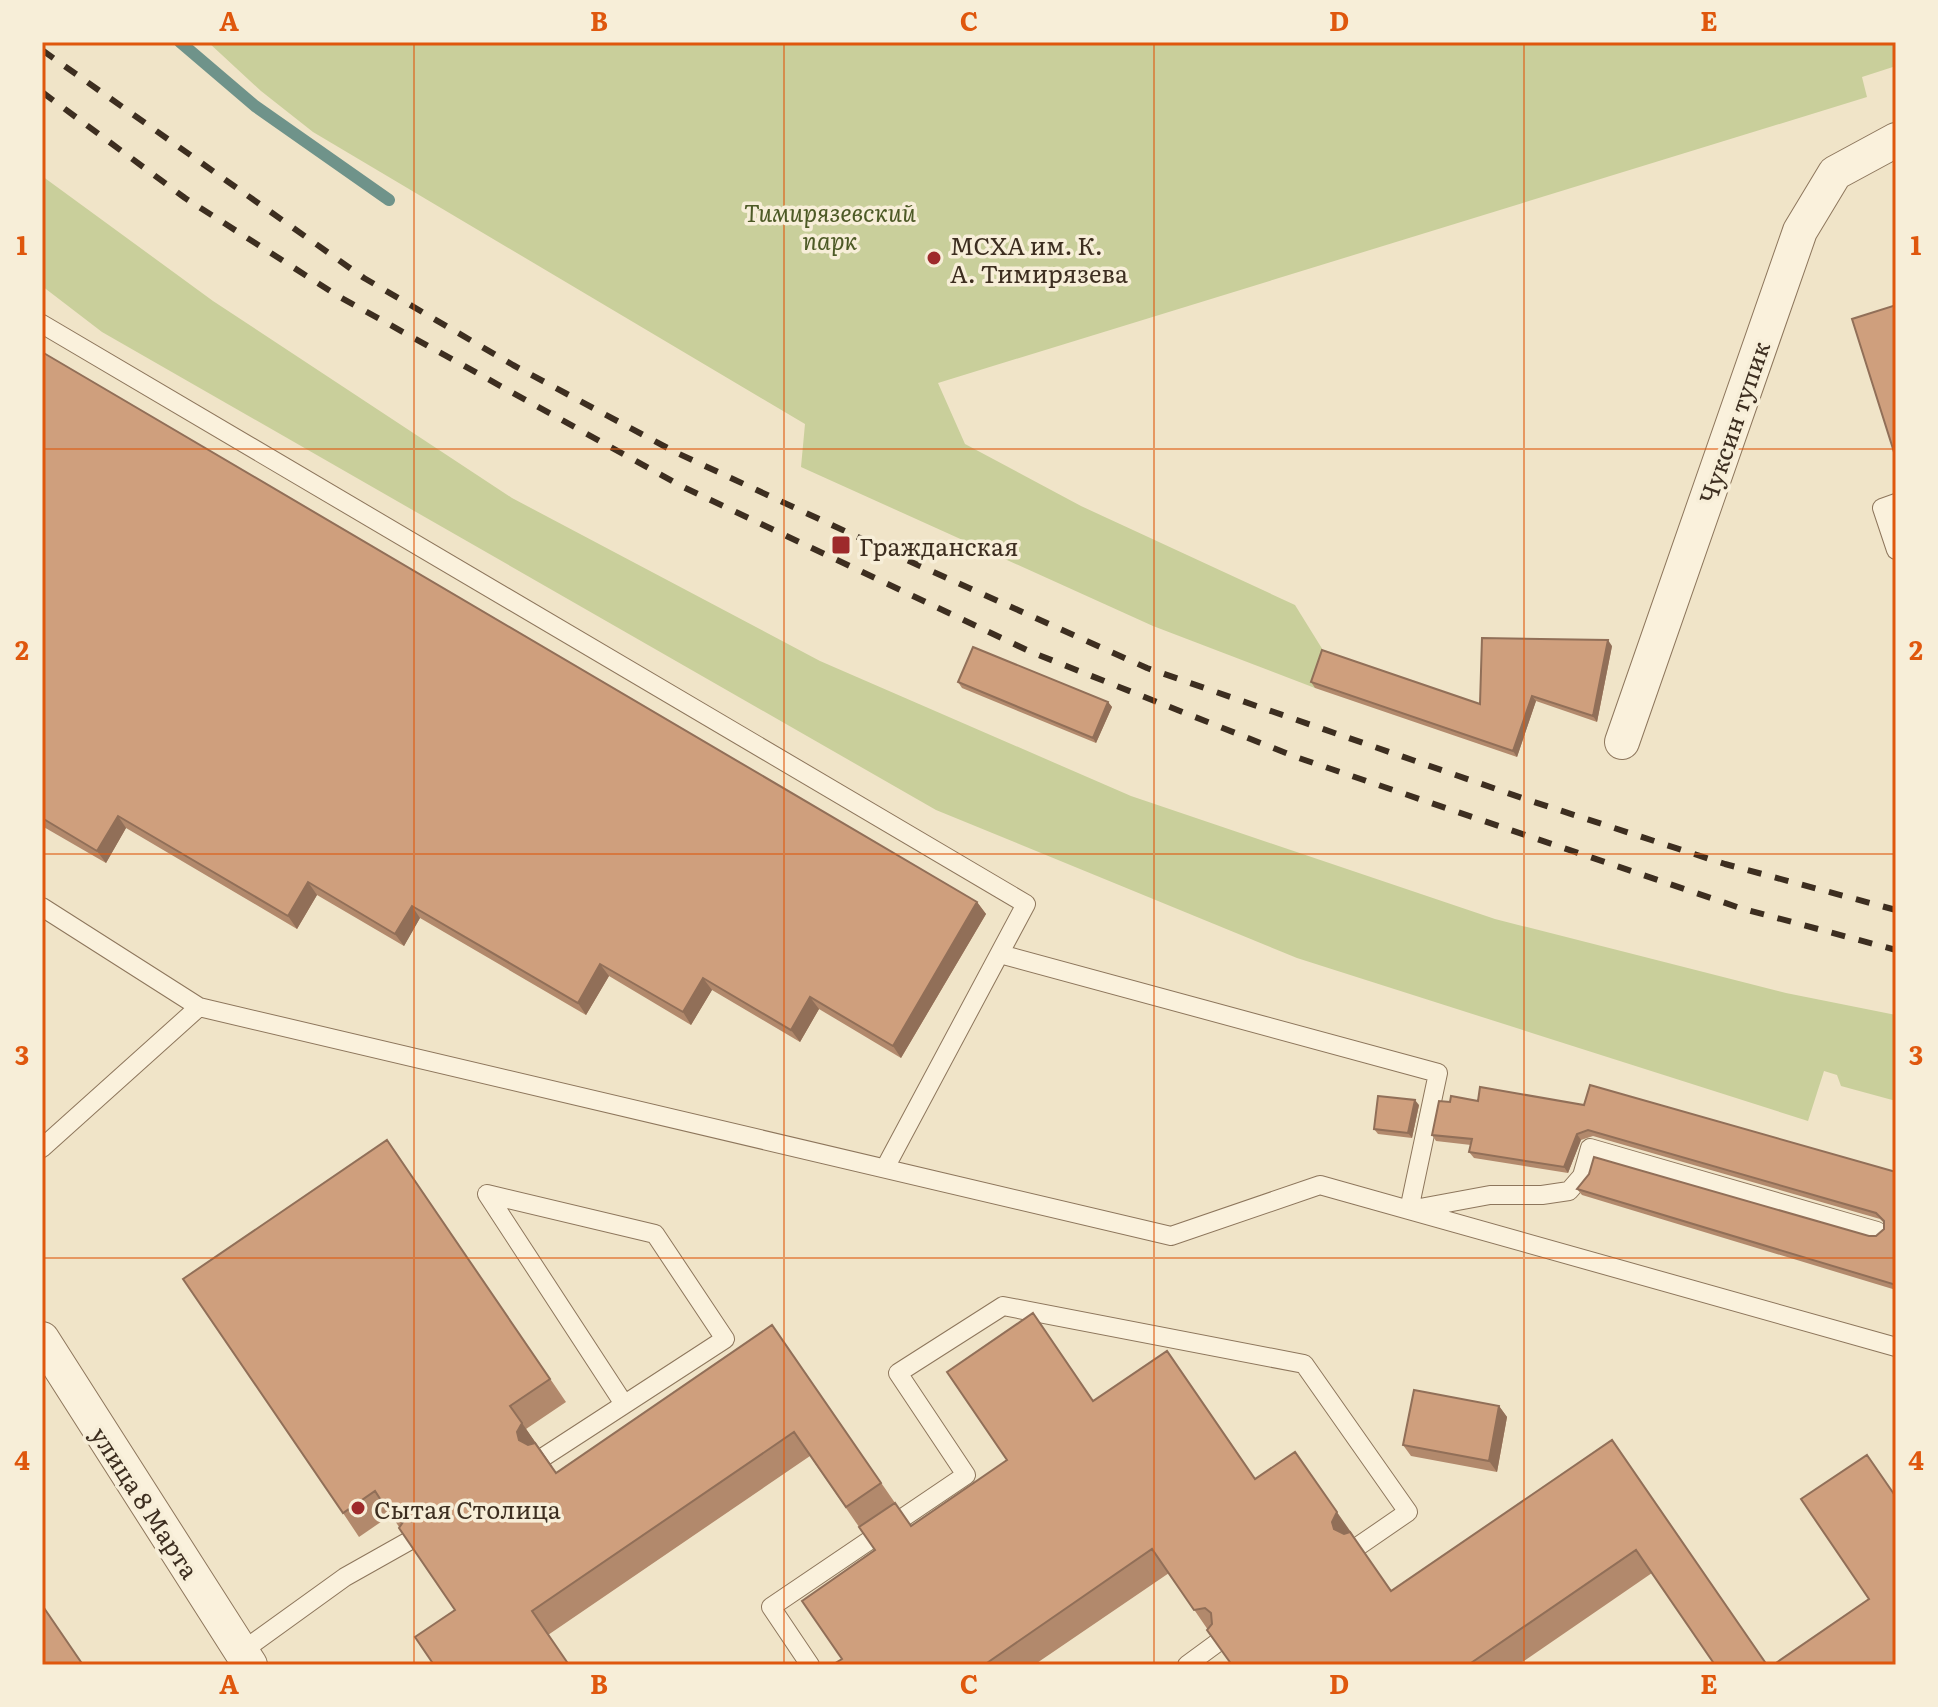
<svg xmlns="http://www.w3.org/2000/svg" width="1938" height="1707" viewBox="0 0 1938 1707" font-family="Literata,serif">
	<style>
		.green { fill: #c9cf9b }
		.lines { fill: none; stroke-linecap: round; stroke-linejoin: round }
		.stream { stroke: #6f938a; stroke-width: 12 }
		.lane-casing { stroke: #8d765c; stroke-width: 20 }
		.street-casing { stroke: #8d765c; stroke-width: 36 }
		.lane { stroke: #faf1dc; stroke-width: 18 }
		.street { stroke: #faf1dc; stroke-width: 34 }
		.rail { stroke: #3d2e20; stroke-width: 6; stroke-dasharray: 14 14; stroke-linecap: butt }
		.wall { fill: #b2896c }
		.shaded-wall { fill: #916f58 }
		.building { fill: #cf9f7d; stroke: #916f58; stroke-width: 2 }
		.grid { fill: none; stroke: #df570d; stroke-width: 2; stroke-opacity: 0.55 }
		.poi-dot { fill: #9e2a2b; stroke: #f7eed8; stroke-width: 3 }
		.labels { text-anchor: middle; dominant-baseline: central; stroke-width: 7; stroke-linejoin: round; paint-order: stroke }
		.park-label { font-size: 24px; font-style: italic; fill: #4d5a26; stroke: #f7eed8 }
		.poi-label { font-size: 24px; fill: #3d2e20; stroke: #f7eed8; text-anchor: start }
		.street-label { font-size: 24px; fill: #3d2e20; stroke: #f7eed8 }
		.neatline { fill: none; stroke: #df570d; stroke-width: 3 }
		.grid-label { font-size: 26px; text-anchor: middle; font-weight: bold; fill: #df570d }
	</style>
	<rect width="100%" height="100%" fill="#f0e4c8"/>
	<!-- green -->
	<path class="green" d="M 208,42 L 1896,42 L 1896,66 L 1862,77 L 1867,97 L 938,383 L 965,444 L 1081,506 L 1295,605 L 1326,655 L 1315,688 L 1153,626 L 801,467 L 805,424 L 313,132 L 261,91 Z
		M 42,176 L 213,301 L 512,498 L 820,661 L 1131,796 L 1495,919 L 1786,993 L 1896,1015 L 1896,1101 L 1841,1086 L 1837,1075 L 1824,1071 L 1808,1121 L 1297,958 L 936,810 L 102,332 L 42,286 Z"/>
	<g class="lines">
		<!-- stream -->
		<path class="stream" d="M 180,42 L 255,106 L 389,200"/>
		<defs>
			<path id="lane" d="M 42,324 L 1026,904 L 885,1168
				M 1896,503 L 1882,508 L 1896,550
				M 42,907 L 199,1007 L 1171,1236 L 1320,1185 L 1896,1347
				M 1000,954 L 1438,1073 L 1409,1210 L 1490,1195 L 1542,1195 L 1569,1191 L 1582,1176 L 1590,1148 L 1877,1231
				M 42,1148 L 199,1007
				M 545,1456 L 725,1339 L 655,1234 L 487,1194 L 624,1404
				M 241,1652 L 345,1577 L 409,1541
				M 810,1665 L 771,1607 L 966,1475 L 898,1373 L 1003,1306 L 1304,1364 L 1408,1512 L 1360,1545
				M 1187,1665 L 1217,1643"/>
			<path id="street" d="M 1622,742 L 1800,231 L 1835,173 L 1896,140
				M 42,1339 L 250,1665"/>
		</defs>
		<!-- lane casing -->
		<use href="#lane" class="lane-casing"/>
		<!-- street casing -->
		<use href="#street" class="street-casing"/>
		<!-- lane -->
		<use href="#lane" class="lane"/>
		<!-- street -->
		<use href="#street" class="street"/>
		<!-- rail -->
		<path class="rail" d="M 42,50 L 364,278 L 513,365 L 675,452 L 920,566 L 1147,668 L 1525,799 L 1725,864 L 1896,910
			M 42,92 L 185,198 L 338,296 L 681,486 L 1031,652 L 1296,757 L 1740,908 L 1896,950"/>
	</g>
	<!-- wall -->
	<path class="wall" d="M 42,352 L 977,902 L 986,914 L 901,1058 L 819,1009 L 800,1042 L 712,990 L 691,1025 L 609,976 L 586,1015 L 420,918 L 404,946 L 317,895 L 297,929 L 126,828 L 106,863 L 42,826 Z
		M 1612,646 L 1597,722 L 1536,701 L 1517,757 L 1315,688 L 1311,682 L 1480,704 Z
		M 958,682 L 1108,702 L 1112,707 L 1096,743 L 962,688 Z
		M 1439,1101 L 1896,1172 L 1896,1290 L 1582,1195 L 1577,1189 L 1869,1236 L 1876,1236 L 1884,1229 L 1884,1223 L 1880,1219 L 1593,1136 L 1581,1140 L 1568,1173 L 1474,1158 L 1469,1152 L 1471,1145 L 1436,1141 L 1432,1135 Z
		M 1419,1105 L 1412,1138 L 1378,1134 L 1374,1129 Z
		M 387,1140 L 566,1402 L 526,1429 L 556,1473 L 772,1325 L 911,1526 L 1094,1401 L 1255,1479 L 1391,1591 L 1612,1440 L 1652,1573 L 1518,1665 L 1232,1665 L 1169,1573 L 1034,1665 L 832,1665 L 842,1659 L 875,1550 L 810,1456 L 548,1635 L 455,1610 L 391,1515 L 359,1537 L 343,1513 Z
		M 1499,1406 L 1507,1417 L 1497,1472 L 1411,1456 L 1403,1445 Z"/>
	<!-- shaded-wall -->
	<path class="shaded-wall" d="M 1608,640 L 1612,646 L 1597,722 L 1593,716 Z
		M 1532,696 L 1536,701 L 1517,757 L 1513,751 Z
		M 1108,702 L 1112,707 L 1096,743 L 1093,738 Z
		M 118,816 L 126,828 L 106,863 L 97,851 Z
		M 308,882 L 317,895 L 297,929 L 288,916 Z
		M 977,902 L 986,914 L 901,1058 L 893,1046 Z
		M 412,906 L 420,918 L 404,946 L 395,934 Z
		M 600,964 L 609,976 L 586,1015 L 578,1003 Z
		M 703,978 L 712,990 L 691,1025 L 683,1012 Z
		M 810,997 L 819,1009 L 800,1042 L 791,1030 Z
		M 1415,1100 L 1419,1105 L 1412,1138 L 1408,1133 Z
		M 1577,1134 L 1581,1140 L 1568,1173 L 1564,1167 Z
		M 1499,1406 L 1507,1417 L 1497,1472 L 1489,1461 Z
		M 522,1423 L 552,1466 L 533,1456 L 519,1440 L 517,1432 Z
		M 1295,1452 L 1353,1535 L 1348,1545 L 1334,1529 Z"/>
	<!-- building -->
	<path class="building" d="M 1896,305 L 1896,452 L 1894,452 L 1852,319 Z
		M 42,352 L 977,902 L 893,1046 L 810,997 L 791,1030 L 703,978 L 683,1012 L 600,964 L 578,1003 L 412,906 L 395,934 L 308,882 L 288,916 L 118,816 L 97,851 L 42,818 Z
		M 1482,638 L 1608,640 L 1593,716 L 1532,696 L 1513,751 L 1311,682 L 1322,650 L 1480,704 Z
		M 973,647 L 1108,702 L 1093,738 L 958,682 Z
		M 1590,1085 L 1896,1172 L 1896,1285 L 1577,1189 L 1589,1174 L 1594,1157 L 1869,1236 L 1876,1236 L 1884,1229 L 1884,1221 L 1876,1213 L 1588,1130 L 1577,1134 L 1564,1167 L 1469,1152 L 1472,1139 L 1432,1135 L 1439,1101 L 1450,1102 L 1451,1096 L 1478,1101 L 1480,1087 L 1584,1105 Z
		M 1378,1096 L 1415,1100 L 1408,1133 L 1374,1129 Z
		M 387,1140 L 550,1379 L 510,1406 L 522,1423 L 517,1432 L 519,1440 L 528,1445 L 535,1443 L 556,1473 L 772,1325 L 881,1483 L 846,1507 L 794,1432 L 532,1611 L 569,1665 L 434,1665 L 415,1637 L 455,1610 L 399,1528 L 405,1519 L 403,1511 L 394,1506 L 386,1508 L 375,1491 L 343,1513 L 183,1279 Z
		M 1033,1313 L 1093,1401 L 1167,1351 L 1255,1479 L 1295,1452 L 1337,1512 L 1332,1522 L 1334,1529 L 1344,1534 L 1350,1532 L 1391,1591 L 1612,1440 L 1767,1665 L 1715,1665 L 1636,1550 L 1468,1665 L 1232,1665 L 1207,1630 L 1212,1624 L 1211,1613 L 1205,1608 L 1194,1610 L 1152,1549 L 984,1665 L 832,1665 L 842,1659 L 802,1601 L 875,1550 L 859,1527 L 895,1503 L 911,1526 L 1007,1460 L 947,1372 Z
		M 1414,1390 L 1499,1406 L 1489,1461 L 1403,1445 Z
		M 1867,1455 L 1896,1497 L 1896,1665 L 1773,1665 L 1869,1599 L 1801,1499 Z
		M 42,1605 L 83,1665 L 42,1665 Z"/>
	<!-- grid -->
	<path class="grid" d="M 414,42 L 414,1665M 784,42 L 784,1665M 1154,42 L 1154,1665M 1524,42 L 1524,1665M 42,449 L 1896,449M 42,854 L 1896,854M 42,1258 L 1896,1258"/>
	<!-- markers -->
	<g class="poi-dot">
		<circle cx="934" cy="258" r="8"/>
		<rect x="831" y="535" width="20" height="20" rx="4"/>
		<circle cx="358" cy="1508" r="8"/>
	</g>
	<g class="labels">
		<!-- park labels -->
		<g class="park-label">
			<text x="830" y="211">Тимирязевский<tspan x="830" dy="28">парк</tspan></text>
		</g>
		<!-- poi labels -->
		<g class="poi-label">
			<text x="950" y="244">МСХА им. К.<tspan x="950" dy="28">А. Тимирязева</tspan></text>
			<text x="859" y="545">Гражданская</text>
			<text x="374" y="1508">Сытая Столица</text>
		</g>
		<!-- street labels -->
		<g class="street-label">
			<text transform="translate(1733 422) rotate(-71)">Чуксин тупик</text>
			<text transform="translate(146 1502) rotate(57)">улица 8 Марта</text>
		</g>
	</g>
	<!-- border -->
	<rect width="1938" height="1707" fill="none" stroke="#f7eed8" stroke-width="88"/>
	<rect x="44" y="44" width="1850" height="1619" class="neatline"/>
	<g class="grid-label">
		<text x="229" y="31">A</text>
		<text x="599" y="31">B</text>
		<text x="969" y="31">C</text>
		<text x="1339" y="31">D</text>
		<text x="1709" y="31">E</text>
		<text x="22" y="255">1</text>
		<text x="1916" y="255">1</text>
		<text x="22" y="660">2</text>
		<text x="1916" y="660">2</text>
		<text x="22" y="1065">3</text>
		<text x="1916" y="1065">3</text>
		<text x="22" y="1470">4</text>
		<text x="1916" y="1470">4</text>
		<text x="229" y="1694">A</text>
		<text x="599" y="1694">B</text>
		<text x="969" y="1694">C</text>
		<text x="1339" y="1694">D</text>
		<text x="1709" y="1694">E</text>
	</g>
</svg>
